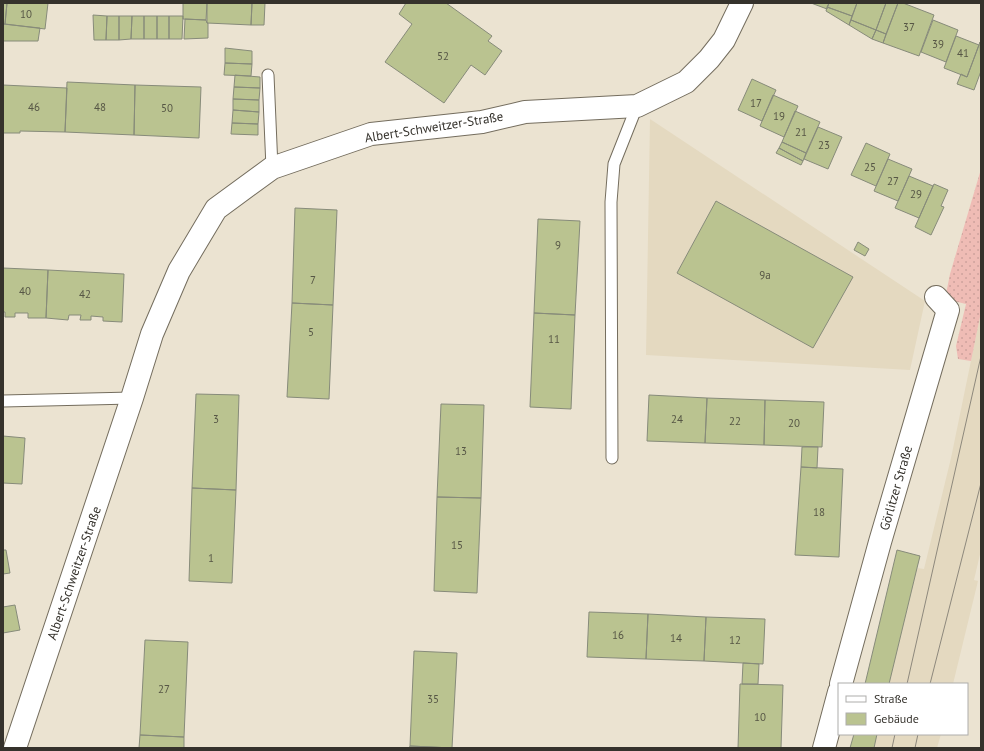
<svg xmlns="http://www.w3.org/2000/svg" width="984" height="751" viewBox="0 0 984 751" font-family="'PT Sans',sans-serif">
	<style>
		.built { fill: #e4d9c0 }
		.grass { fill: url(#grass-dots) }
		.building { fill: #bac390; stroke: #878b7a }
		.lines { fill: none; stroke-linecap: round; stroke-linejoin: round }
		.service-casing { stroke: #746d5e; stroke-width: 13 }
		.minor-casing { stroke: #746d5e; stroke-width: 24 }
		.service { stroke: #fff; stroke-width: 11 }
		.minor { stroke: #fff; stroke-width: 22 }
		.tram { stroke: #8d887c; stroke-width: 1 }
		.labels { text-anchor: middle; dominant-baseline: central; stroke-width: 4; stroke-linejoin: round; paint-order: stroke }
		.number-label { font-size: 11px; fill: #565645 }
		.street-label { font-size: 13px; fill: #35322c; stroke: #fff }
	</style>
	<defs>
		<pattern id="grass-dots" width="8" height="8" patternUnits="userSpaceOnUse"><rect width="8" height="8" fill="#efbcb5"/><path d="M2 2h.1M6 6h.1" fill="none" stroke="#cea29c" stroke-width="1.8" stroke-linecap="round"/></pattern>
	</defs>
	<rect width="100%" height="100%" fill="#ebe3d1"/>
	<!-- built -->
	<path class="built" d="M 650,119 L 925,301 L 910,370 L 646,355 Z
		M 981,312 L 981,527 L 980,531 L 981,532 L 981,550 L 974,580 L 978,581 L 953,684 L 889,684 L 917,568 L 924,569 L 951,458 Z
		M 877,734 L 941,734 L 937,748 L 874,748 Z"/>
	<!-- grass -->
	<path class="grass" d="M 981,169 L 981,312 L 971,361 L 958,359 L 956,346 L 966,304 L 945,299 L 950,274 Z"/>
	<!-- building -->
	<path class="building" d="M 3,3 L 7,3 L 5,24 L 3,24 Z
		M 7,3 L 48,3 L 45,29 L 5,24 Z
		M 183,3 L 207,3 L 206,20 L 183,19 Z
		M 207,3 L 252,3 L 251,25 L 207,23 Z
		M 252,3 L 265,3 L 264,25 L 251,25 Z
		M 406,3 L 446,3 L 492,36 L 488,41 L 502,51 L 485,75 L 471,65 L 444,103 L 385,62 L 412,24 L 399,14 Z
		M 811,3 L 829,3 L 827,9 Z
		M 829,3 L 857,3 L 852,16 L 827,7 Z
		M 857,3 L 886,3 L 876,30 L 851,20 Z
		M 886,3 L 898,3 L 886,34 L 876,30 Z
		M 898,3 L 903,3 L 934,15 L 919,56 L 883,43 Z
		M 827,7 L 852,16 L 849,25 L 826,11 Z
		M 93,15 L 107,16 L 106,40 L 94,40 Z
		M 107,16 L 119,16 L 119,40 L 106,40 Z
		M 119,16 L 132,16 L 131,39 L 119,40 Z
		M 132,16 L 144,16 L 144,39 L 131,39 Z
		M 144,16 L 157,16 L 157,39 L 144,39 Z
		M 157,16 L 169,16 L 169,39 L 157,39 Z
		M 169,16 L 183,16 L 182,39 L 169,39 Z
		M 185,19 L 206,20 L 207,23 L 208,23 L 208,38 L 184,39 Z
		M 851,20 L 876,30 L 872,39 L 849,25 Z
		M 933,20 L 958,30 L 946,62 L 921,52 Z
		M 3,24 L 40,28 L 38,41 L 3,41 Z
		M 876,30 L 886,34 L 883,43 L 872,39 Z
		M 956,36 L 979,45 L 967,77 L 944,68 Z
		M 980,42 L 981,71 L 974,90 L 957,84 L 961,74 L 967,77 Z
		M 225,48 L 252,51 L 252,64 L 225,63 Z
		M 225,63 L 252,64 L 251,76 L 224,75 Z
		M 235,75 L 260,77 L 260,88 L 234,87 Z
		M 752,79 L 776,90 L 762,121 L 738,110 Z
		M 67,82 L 135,85 L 134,135 L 65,132 Z
		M 3,85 L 67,88 L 65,132 L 20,131 L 20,133 L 3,133 Z
		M 135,85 L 201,87 L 199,138 L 134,135 Z
		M 234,87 L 260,88 L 259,100 L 233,99 Z
		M 773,95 L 798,106 L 784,137 L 760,126 Z
		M 233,99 L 259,100 L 259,112 L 233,110 Z
		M 233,110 L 259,112 L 258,124 L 232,123 Z
		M 795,111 L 820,122 L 806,153 L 782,142 Z
		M 232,123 L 258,124 L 258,135 L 231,134 Z
		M 818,127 L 842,137 L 828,169 L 804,159 Z
		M 782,142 L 806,153 L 803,161 L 779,148 Z
		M 866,143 L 890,154 L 876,186 L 851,175 Z
		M 779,148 L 803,161 L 801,165 L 776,153 Z
		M 888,159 L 912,169 L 898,201 L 874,191 Z
		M 909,176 L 933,186 L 919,218 L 895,208 Z
		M 934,184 L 948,190 L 941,206 L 944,207 L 931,235 L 915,227 Z
		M 716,201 L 853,277 L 813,348 L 677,273 Z
		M 295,208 L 337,210 L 333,305 L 292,303 Z
		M 538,219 L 580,221 L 575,315 L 534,313 Z
		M 858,242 L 869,249 L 865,256 L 854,250 Z
		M 3,268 L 48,270 L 46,318 L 28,318 L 28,313 L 15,313 L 15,317 L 5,317 L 5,312 L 3,312 Z
		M 48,270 L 124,274 L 122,322 L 103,321 L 103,317 L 91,316 L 91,320 L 80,320 L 81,315 L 69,315 L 68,320 L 46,318 Z
		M 292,303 L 333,305 L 329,399 L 287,397 Z
		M 534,313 L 575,315 L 571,409 L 530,407 Z
		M 196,394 L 239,395 L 236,490 L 192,488 Z
		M 649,395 L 707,398 L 705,443 L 647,441 Z
		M 707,398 L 765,400 L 764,445 L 705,443 Z
		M 765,400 L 824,402 L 822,447 L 764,445 Z
		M 441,404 L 484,405 L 481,498 L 437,497 Z
		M 3,436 L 25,438 L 22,484 L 3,483 Z
		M 802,447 L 818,447 L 817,468 L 801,467 Z
		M 801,467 L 843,469 L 839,557 L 795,555 Z
		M 192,488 L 236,490 L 232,583 L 189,581 Z
		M 437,497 L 481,498 L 477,593 L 434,591 Z
		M 3,550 L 6,550 L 10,573 L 3,574 Z
		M 897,550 L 920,556 L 917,568 L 889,684 L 865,684 Z
		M 15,605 L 20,630 L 3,633 L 3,607 Z
		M 589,612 L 648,614 L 646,659 L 587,657 Z
		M 648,614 L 706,617 L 704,661 L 646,659 Z
		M 706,617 L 765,619 L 763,664 L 704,661 Z
		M 145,640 L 188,642 L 184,737 L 140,735 Z
		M 414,651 L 457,653 L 452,748 L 410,746 Z
		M 743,663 L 759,664 L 758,684 L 742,684 Z
		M 740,684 L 783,685 L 781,748 L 738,748 Z
		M 854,734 L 877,734 L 874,748 L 850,748 Z
		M 140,735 L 184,737 L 184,748 L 139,748 Z
		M 410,746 L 452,748 L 409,748 Z"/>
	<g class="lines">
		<defs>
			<path id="service" d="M 268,75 L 272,168
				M 3,401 L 132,398
				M 612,458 L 611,202 L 614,164 L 637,106"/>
			<path id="minor" d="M 841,684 L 880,542 L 948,310 L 936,297
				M 15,748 L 132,398 L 152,334 L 179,271 L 216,209 L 272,168 L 371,134 L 482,122 L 525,112 L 637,106 L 686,82 L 709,59 L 724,40 L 742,3
				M 824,748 L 839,692"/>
		</defs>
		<!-- service casing -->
		<use href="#service" class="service-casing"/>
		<!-- minor casing -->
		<use href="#minor" class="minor-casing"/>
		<!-- service -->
		<use href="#service" class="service"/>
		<!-- minor -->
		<use href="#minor" class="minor"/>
		<!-- tram -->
		<path class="tram" d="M 907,684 L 981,356
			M 930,684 L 981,483
			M 892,748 L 895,734
			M 915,748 L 918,734"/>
	</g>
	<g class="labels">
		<!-- number labels -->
		<g class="number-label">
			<text x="26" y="14">10</text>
			<text x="909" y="27">37</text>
			<text x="938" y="44">39</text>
			<text x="963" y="53">41</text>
			<text x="443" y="56">52</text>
			<text x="756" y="103">17</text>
			<text x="34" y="107">46</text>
			<text x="100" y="107">48</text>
			<text x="167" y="108">50</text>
			<text x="779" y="116">19</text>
			<text x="801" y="132">21</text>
			<text x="824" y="145">23</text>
			<text x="870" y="167">25</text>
			<text x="893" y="181">27</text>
			<text x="916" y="194">29</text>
			<text x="558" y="245">9</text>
			<text x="765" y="275">9a</text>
			<text x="313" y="280">7</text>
			<text x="25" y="291">40</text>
			<text x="85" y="294">42</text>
			<text x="311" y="332">5</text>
			<text x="554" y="339">11</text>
			<text x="216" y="419">3</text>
			<text x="677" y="419">24</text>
			<text x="735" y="421">22</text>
			<text x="794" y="423">20</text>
			<text x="461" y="451">13</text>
			<text x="819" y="512">18</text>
			<text x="457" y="545">15</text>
			<text x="211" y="558">1</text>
			<text x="618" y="635">16</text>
			<text x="676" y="638">14</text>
			<text x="735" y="640">12</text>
			<text x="164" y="689">27</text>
			<text x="433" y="699">35</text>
			<text x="760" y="717">10</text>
		</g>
		<!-- street labels -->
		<g class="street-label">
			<text transform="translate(434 127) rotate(-9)">Albert-Schweitzer-Straße</text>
			<text transform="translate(896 488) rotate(-74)">Görlitzer Straße</text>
			<text transform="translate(74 573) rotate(-71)">Albert-Schweitzer-Straße</text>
		</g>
	</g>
	<!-- border -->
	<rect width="984" height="751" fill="none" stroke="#35322c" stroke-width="8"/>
	<!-- legend -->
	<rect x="838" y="683" width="130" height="52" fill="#ffffff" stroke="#aeadab"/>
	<rect x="846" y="696" width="20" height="6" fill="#ffffff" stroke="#aeadab"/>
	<text x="874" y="703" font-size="12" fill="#35322c">Straße</text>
	<rect x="846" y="713" width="20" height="12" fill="#bac390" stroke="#aeadab"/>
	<text x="874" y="723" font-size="12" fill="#35322c">Gebäude</text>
</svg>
